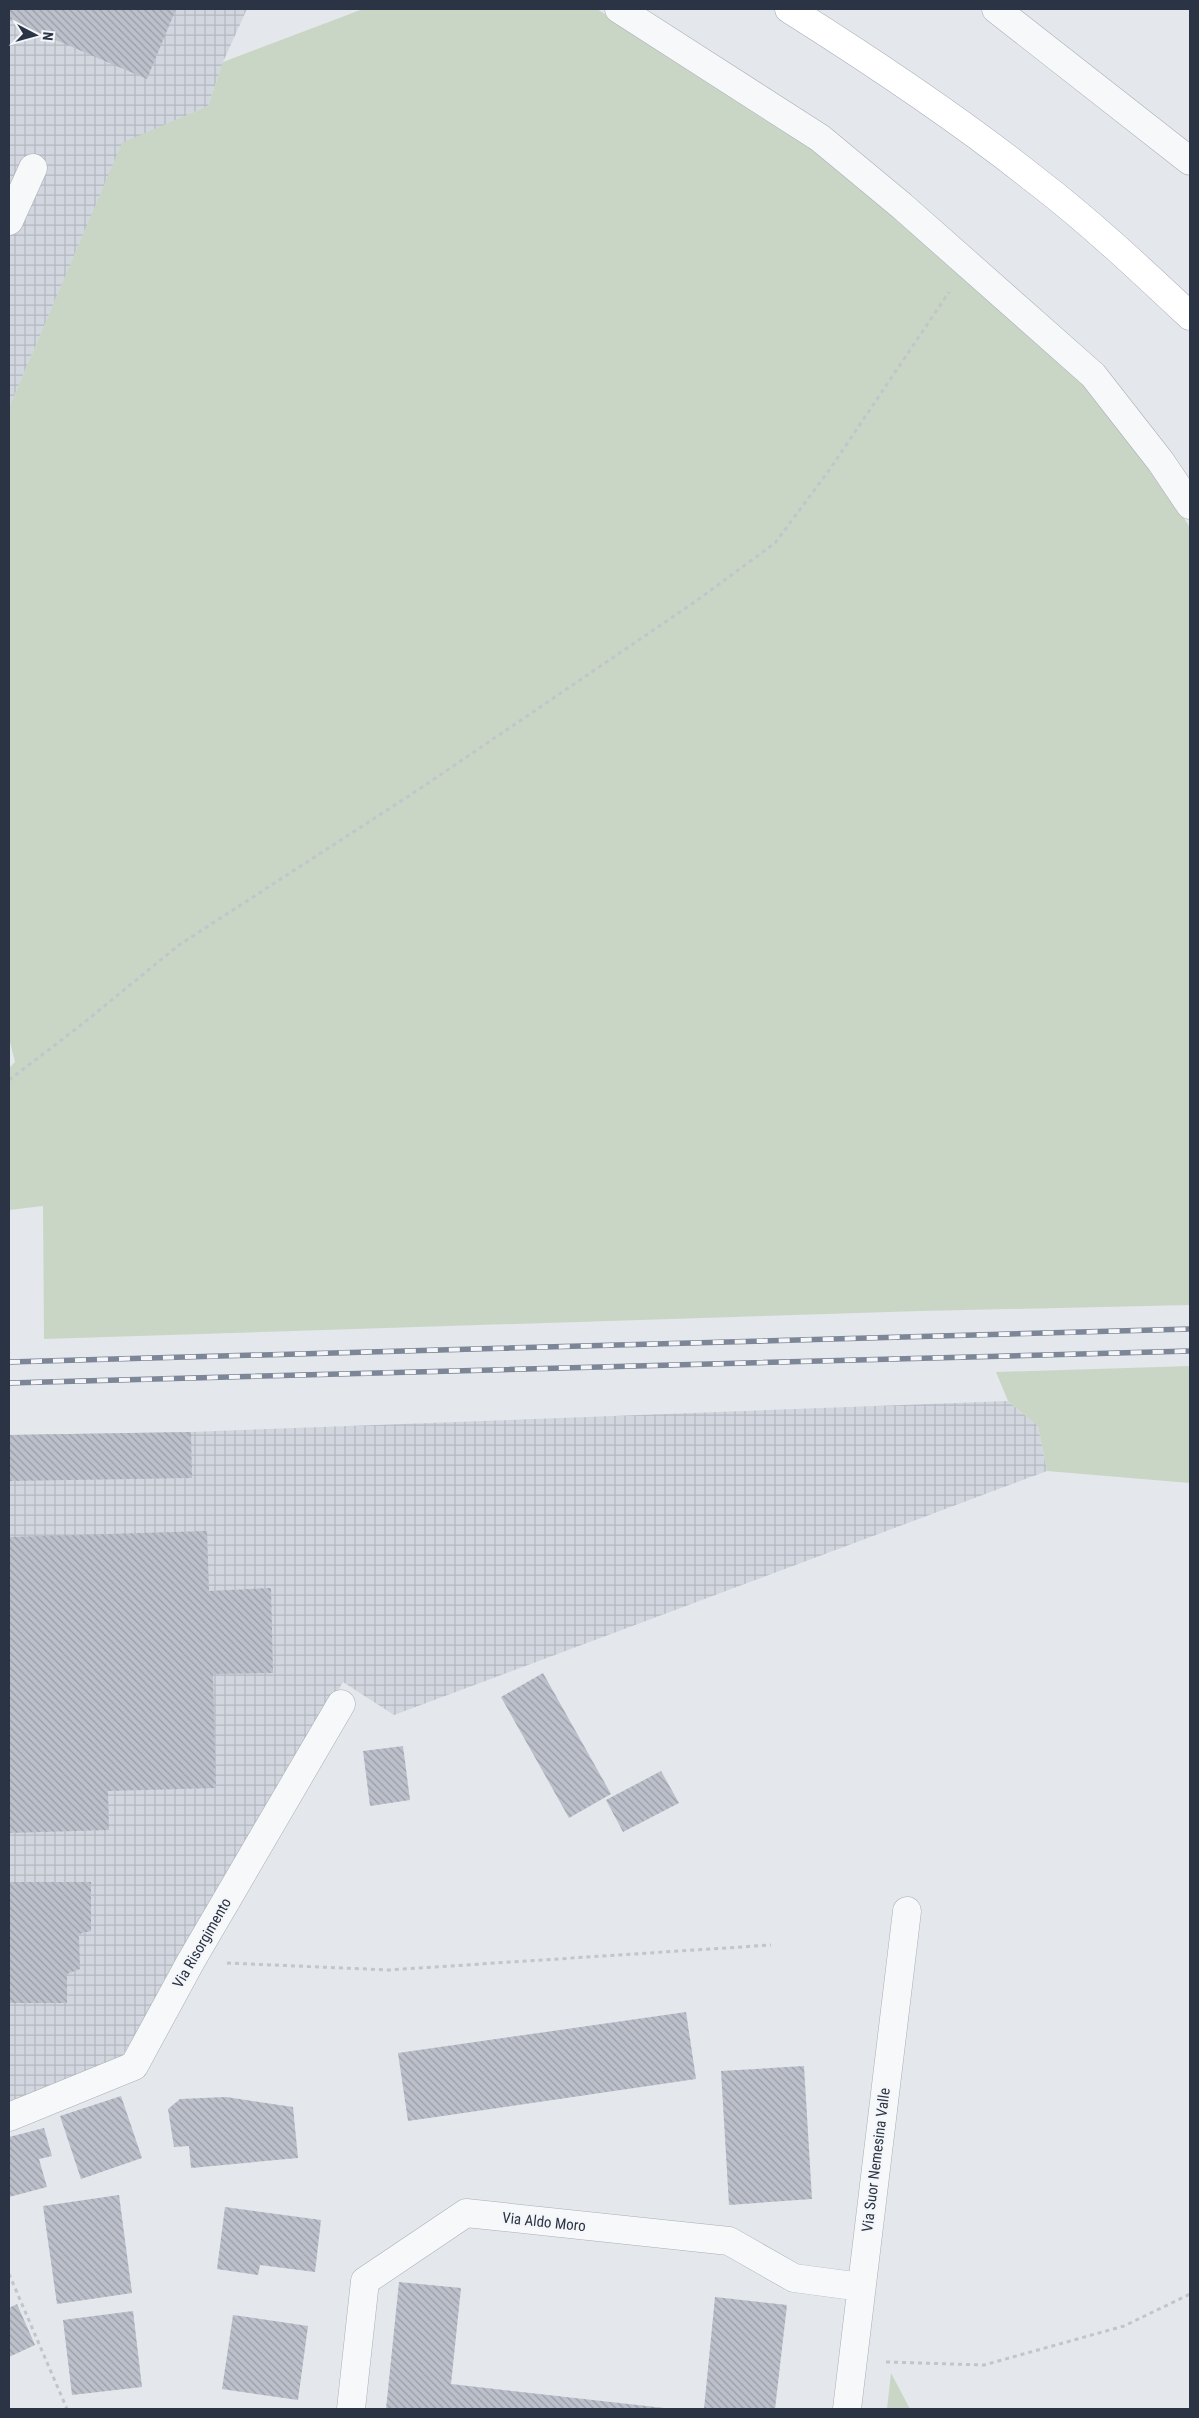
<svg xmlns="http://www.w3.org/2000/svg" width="1199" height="2418" viewBox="0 0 1199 2418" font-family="'Roboto Condensed',sans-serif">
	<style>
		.industrial { fill: url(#industrial-grid) }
		.grass { fill: #c9d6c5 }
		.building { fill: url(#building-back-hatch) }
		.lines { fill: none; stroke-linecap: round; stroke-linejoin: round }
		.minor-casing { stroke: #a9aeb7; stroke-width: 29 }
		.major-casing { stroke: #a3abb8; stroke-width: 29 }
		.path { stroke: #c2c5cb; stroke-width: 3; stroke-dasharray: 4 4; stroke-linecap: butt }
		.minor { stroke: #f7f8fa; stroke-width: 28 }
		.major { stroke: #fff; stroke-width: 28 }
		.rail-casing { stroke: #7d8696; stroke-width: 5.5 }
		.rail { stroke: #f4f6f9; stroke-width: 4; stroke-dasharray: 11; stroke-linecap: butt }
		.labels { text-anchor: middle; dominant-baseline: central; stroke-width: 4.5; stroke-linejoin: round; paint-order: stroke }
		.street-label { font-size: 15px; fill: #2b3445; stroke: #f4f6f9 }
	</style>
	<defs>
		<pattern id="industrial-grid" width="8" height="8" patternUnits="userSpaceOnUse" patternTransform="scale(1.25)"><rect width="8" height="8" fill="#d2d6de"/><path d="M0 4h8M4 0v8" fill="none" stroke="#b4b8c0"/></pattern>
		<pattern id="building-back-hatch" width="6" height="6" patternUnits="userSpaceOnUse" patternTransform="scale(1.25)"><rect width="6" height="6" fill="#bbc0ca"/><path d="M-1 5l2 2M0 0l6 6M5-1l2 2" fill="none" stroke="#989da6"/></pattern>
	</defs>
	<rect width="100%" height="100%" fill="#e4e7ec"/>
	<!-- industrial -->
	<path class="industrial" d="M 9,9 L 247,9 L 223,62 L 208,106 L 122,144 L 9,408 Z
		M 1008,1401 L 1038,1426 L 1047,1471 L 394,1715 L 343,1682 L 120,2060 L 9,2104 L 9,1435 L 191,1432 Z"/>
	<!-- grass -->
	<path class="grass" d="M 363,9 L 597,9 L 800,141 L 891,207 L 1098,398 L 1157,471 L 1190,528 L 1190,1305 L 921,1311 L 44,1339 L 43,1206 L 9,1210 L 9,1068 L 15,1062 L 9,1038 L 9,408 L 122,143 L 208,106 L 223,62 Z
		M 1190,1366 L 1190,1483 L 1047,1471 L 1038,1426 L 1008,1401 L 996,1372 Z
		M 891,2373 L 910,2409 L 887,2409 Z"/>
	<!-- building -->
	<path class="building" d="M 9,9 L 176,9 L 147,79 L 9,20 Z
		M 191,1432 L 192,1478 L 9,1481 L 9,1435 Z
		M 207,1531 L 209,1591 L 271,1588 L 273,1673 L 213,1674 L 216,1788 L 108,1791 L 109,1830 L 9,1833 L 9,1537 Z
		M 543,1673 L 611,1794 L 569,1818 L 501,1697 Z
		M 403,1746 L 410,1800 L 370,1806 L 363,1751 Z
		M 661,1771 L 679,1803 L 623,1832 L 606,1800 Z
		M 9,1882 L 91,1882 L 91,1931 L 79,1934 L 80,1969 L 67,1974 L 67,2003 L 9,2003 Z
		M 686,2012 L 696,2079 L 408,2121 L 398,2053 Z
		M 804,2066 L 812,2199 L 729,2205 L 721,2071 Z
		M 121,2096 L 142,2158 L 81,2179 L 60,2116 Z
		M 226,2097 L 293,2107 L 298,2158 L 191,2168 L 189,2146 L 174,2147 L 168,2109 L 180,2099 Z
		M 44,2128 L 52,2156 L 39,2159 L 47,2187 L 9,2197 L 9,2137 Z
		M 119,2195 L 132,2293 L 57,2304 L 43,2206 Z
		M 225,2207 L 321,2220 L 315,2272 L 260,2265 L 258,2275 L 217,2269 Z
		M 399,2282 L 461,2288 L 451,2384 L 673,2409 L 386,2409 Z
		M 715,2297 L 787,2305 L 775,2409 L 704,2409 Z
		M 17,2304 L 35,2345 L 9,2357 L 9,2308 Z
		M 133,2311 L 142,2387 L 72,2395 L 63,2320 Z
		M 233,2315 L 308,2326 L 298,2400 L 222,2389 Z"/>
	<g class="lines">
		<defs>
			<path id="minor" d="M 619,9 L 820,138 L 902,206 L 1093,375 L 1161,462 L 1190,505
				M 996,9 L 1190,161
				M 9,221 L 33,168
				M 9,2117 L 134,2066 L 191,1961 L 341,1704
				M 351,2409 L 365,2281 L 466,2213 L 729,2241 L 794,2278 L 861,2287
				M 847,2409 L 907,1911"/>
			<path id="major" d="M 789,9 C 873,62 956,117 1034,179 C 1089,221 1140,269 1190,316"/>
		</defs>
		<!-- minor casing -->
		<use href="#minor" class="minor-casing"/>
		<!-- major casing -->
		<use href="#major" class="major-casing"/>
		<!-- path -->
		<path class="path" d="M 9,1080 L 81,1025 L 179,945 L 418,790 L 696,601 L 775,543 L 830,469 L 949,292
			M 227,1963 L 389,1970 L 771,1945
			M 9,2274 L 67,2409
			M 886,2362 L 984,2365 L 1124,2326 L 1190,2294"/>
		<!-- minor -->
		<use href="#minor" class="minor"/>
		<!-- major -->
		<use href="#major" class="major"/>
		<defs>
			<path id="rail" d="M 9,1362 L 1190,1329
				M 9,1383 L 1190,1351"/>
		</defs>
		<!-- rail casing -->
		<use href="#rail" class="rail-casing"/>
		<!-- rail -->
		<use href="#rail" class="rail"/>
	</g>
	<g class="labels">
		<!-- street labels -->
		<g class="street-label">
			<text transform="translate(202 1943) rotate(-60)">Via Risorgimento</text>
			<text transform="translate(876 2160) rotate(-83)">Via Suor Nemesina Valle</text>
			<text transform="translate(544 2222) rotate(6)">Via Aldo Moro</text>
		</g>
	</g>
	<!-- border -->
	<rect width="1199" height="2418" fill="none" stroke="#2b3445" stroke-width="20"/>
	<!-- north arrow -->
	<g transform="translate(35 35) rotate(96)" stroke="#f4f6f9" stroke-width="4" paint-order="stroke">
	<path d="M0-4L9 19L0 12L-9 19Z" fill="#2b3445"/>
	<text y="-8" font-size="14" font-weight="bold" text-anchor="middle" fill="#2b3445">N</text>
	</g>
</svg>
